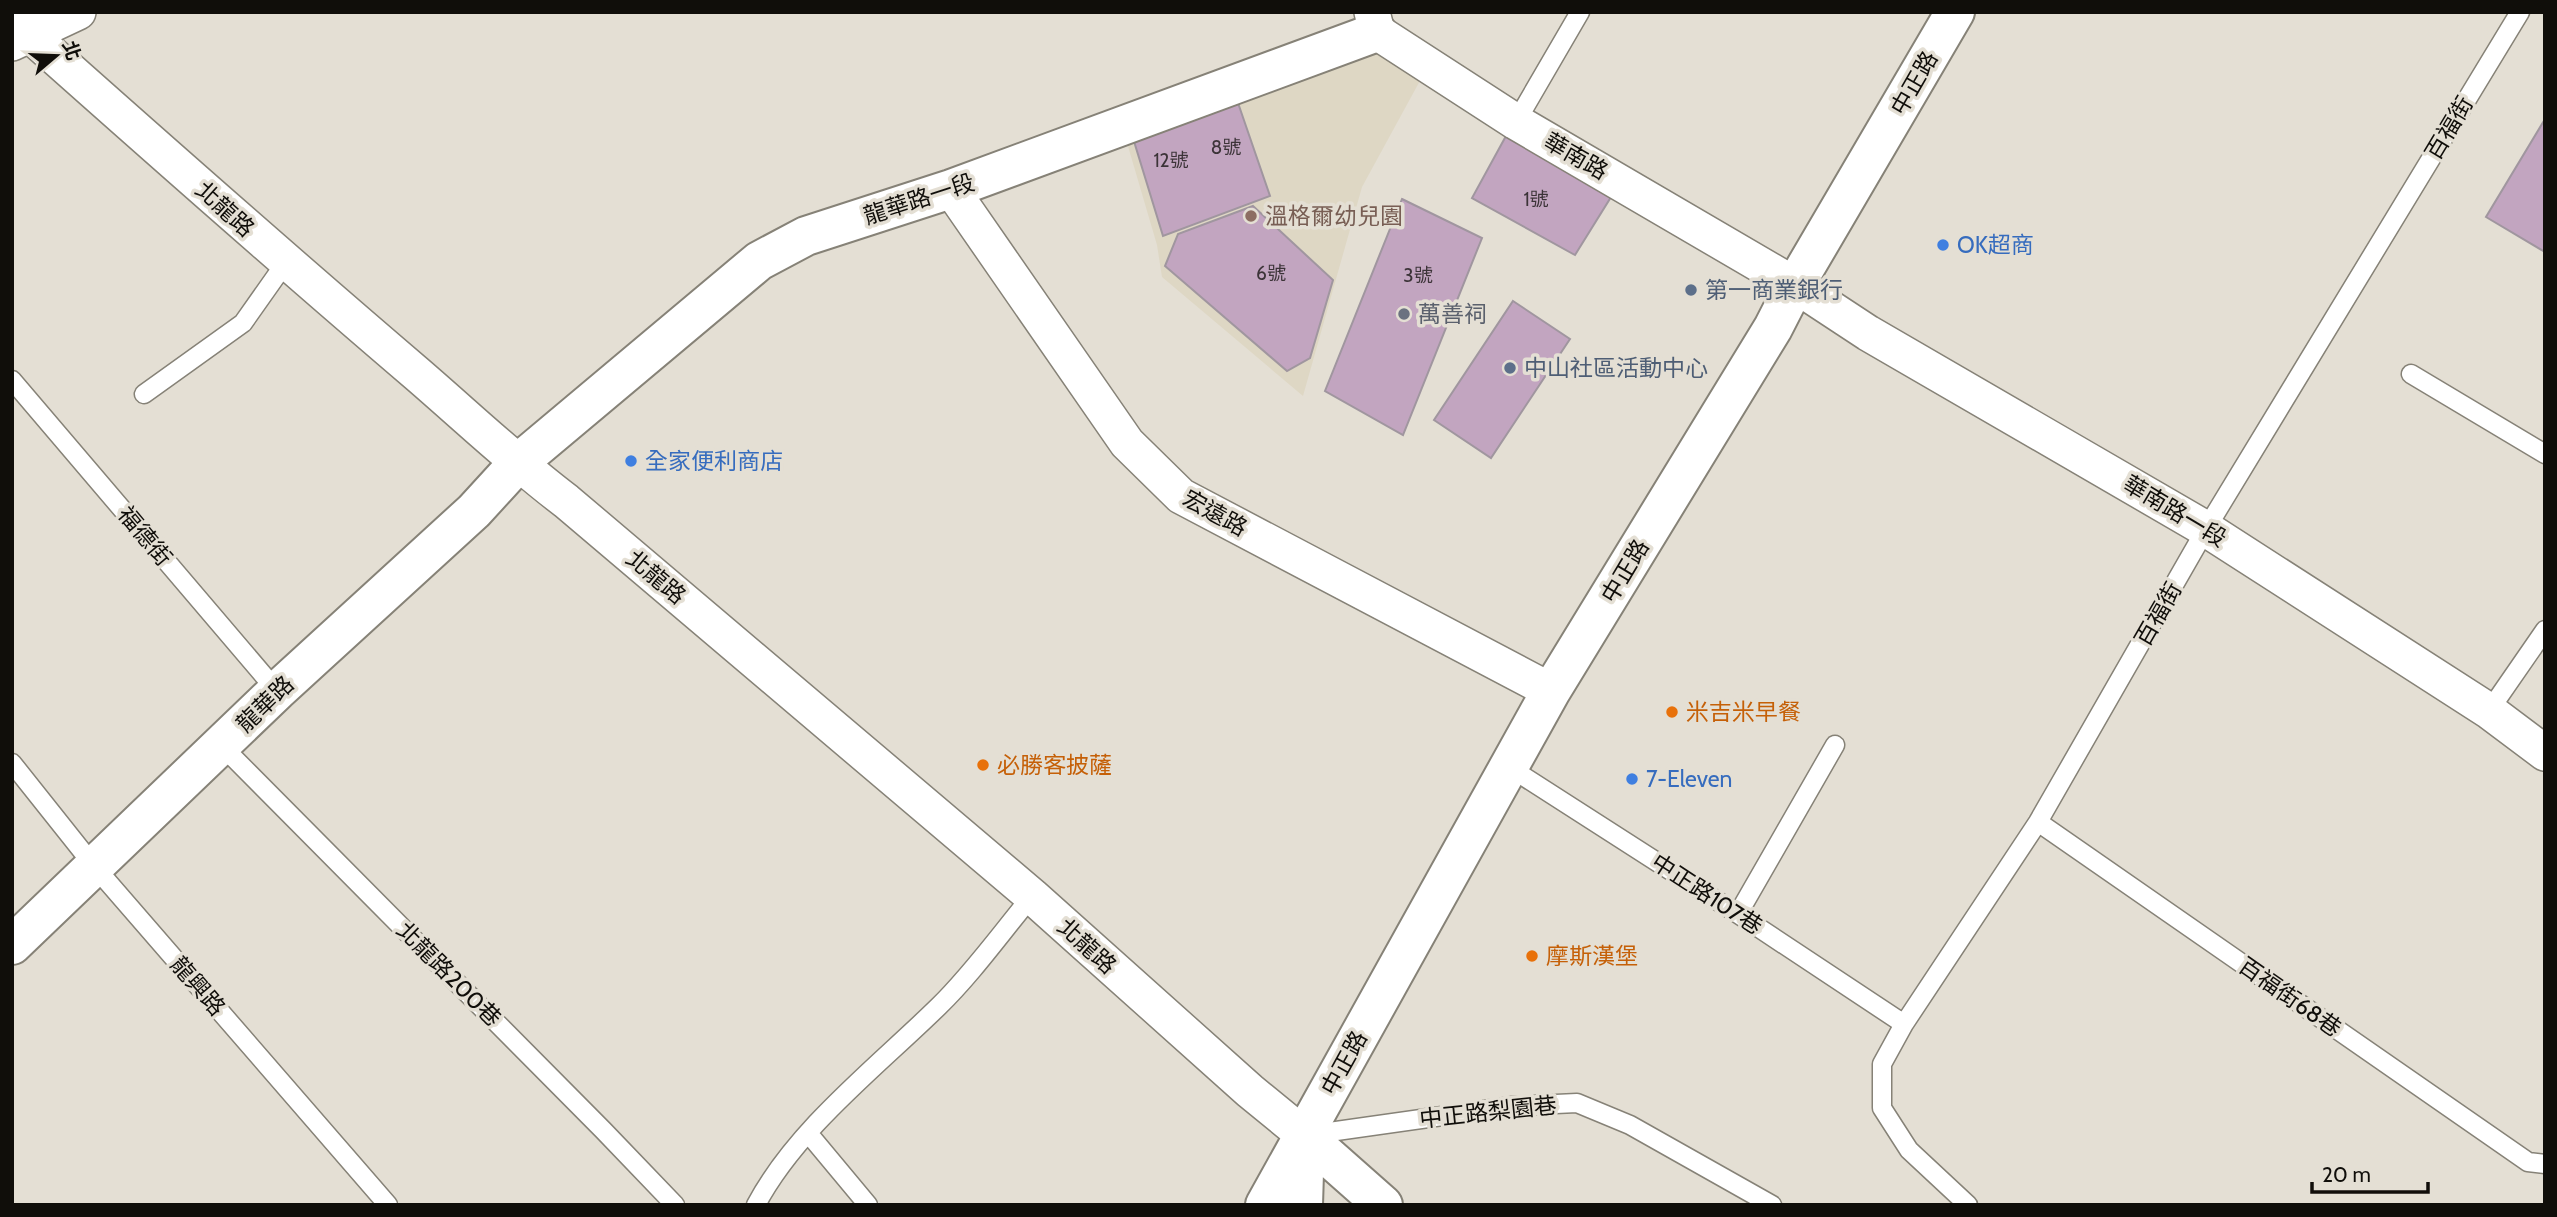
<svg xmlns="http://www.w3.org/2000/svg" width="2557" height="1217" viewBox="0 0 2557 1217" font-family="Cabin,'Noto Sans TC',sans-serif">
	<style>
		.built { fill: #ded7c4 }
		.building { fill: #c2a5c0; stroke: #a0969f; stroke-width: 2 }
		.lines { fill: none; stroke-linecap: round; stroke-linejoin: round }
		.service-casing { stroke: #868277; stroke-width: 21 }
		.minor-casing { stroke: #868277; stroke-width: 38 }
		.tertiary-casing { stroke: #868277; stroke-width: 42 }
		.secondary-casing { stroke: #868277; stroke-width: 42 }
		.service { stroke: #fff; stroke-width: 18 }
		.minor { stroke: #fff; stroke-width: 35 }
		.tertiary { stroke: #fff; stroke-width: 38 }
		.secondary { stroke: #fff; stroke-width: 38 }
		.education-dot { fill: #8d6e63; stroke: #e4dfd4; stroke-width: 2.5 }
		.shop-dot { fill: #3f7fe0; stroke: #e4dfd4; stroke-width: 2.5 }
		.service-dot { fill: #5c6f8a; stroke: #e4dfd4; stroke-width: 2.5 }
		.worship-dot { fill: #6b7280; stroke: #e4dfd4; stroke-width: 2.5 }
		.food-dot { fill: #e8710a; stroke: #e4dfd4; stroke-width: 2.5 }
		.labels { text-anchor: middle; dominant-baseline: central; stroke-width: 7; stroke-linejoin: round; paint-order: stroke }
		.number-label { font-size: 19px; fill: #3c3438 }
		.street-label { font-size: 23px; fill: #100e0a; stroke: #e4dfd4 }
		.education-label { font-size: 23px; fill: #785e54; stroke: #e4dfd4; text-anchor: start }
		.shop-label { font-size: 23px; fill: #366cbe; stroke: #e4dfd4; text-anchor: start }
		.service-label { font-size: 23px; fill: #4e5e75; stroke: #e4dfd4; text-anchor: start }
		.worship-label { font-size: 23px; fill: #5b616d; stroke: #e4dfd4; text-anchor: start }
		.food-label { font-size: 23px; fill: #c56008; stroke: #e4dfd4; text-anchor: start }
	</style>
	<rect width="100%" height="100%" fill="#e4dfd4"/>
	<!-- built -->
	<path class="built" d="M 1381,50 L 1422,77 L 1362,187 L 1303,396 L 1162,277 L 1157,245 L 1125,136 Z"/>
	<!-- building -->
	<path class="building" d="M 1237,100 L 1270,196 L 1163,236 L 1133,138 Z
		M 2545,119 L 2545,252 L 2486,217 Z
		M 1506,136 L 1611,197 L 1575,255 L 1472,198 Z
		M 1402,199 L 1482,238 L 1403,435 L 1325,391 Z
		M 1253,206 L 1333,280 L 1310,358 L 1287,371 L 1165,266 L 1178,234 Z
		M 1513,301 L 1570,339 L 1491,458 L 1434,420 Z"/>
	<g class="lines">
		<defs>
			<path id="service" d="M 1516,122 L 1580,12
				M 2411,374 L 2545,454
				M 12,380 L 277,691
				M 144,394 L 243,323 L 286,262
				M 2489,711 L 2545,630
				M 222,746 L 603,1130 L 675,1205
				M 12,763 L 94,866 L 388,1205
				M 1509,767 L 1738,914 L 1904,1024
				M 2038,822 L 2528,1162 L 2545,1164
				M 1738,914 L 1835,745
				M 808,1133 L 868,1205
				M 1308,1135 L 1513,1106 L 1577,1103 L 1630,1125 L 1772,1205
				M 756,1205 C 796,1129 878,1066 939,1006 C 972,974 1002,932 1032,896
				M 1968,1205 L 1909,1150 L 1882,1108 L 1882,1064 L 1904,1024 L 2038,822 L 2206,529 L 2520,12"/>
			<path id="minor" d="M 14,12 L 29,34 C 157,148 286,262 416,373 C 466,416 513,461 566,501 L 1032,896 L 1250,1091 L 1305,1136
				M 1372,12 L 1377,32 L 1516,122 L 1795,285 L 1868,333 L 2206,529 L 2489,711 L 2545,753
				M 12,43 L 78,12
				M 951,189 L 1127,443 L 1181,496 L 1551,691"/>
			<path id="tertiary" d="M 12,945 L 277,691 L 474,511 L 517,464 L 759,261 L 806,236 L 951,189 L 1377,32"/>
			<path id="secondary" d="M 1305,1136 L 1383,1205
				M 1265,1205 L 1551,691 L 1773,328 L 1795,285 L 1955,12
				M 1303,1205 L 1305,1140"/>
		</defs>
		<!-- service casing -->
		<use href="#service" class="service-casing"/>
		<!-- minor casing -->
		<use href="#minor" class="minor-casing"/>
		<!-- tertiary casing -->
		<use href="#tertiary" class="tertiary-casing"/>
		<!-- secondary casing -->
		<use href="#secondary" class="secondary-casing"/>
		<!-- service -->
		<use href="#service" class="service"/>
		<!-- minor -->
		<use href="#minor" class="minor"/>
		<!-- tertiary -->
		<use href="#tertiary" class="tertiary"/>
		<!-- secondary -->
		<use href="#secondary" class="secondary"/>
	</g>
	<!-- markers -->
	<circle class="education-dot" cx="1251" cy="216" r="7"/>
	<g class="shop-dot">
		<circle cx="1943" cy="245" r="7"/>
		<circle cx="631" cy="461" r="7"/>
		<circle cx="1632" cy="779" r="7"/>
	</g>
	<g class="service-dot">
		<circle cx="1691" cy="290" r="7"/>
		<circle cx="1510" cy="368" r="7"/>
	</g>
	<circle class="worship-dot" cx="1404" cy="314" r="7"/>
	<g class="food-dot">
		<circle cx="1672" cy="712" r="7"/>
		<circle cx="983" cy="765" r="7"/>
		<circle cx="1532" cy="956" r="7"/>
	</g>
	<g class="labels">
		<!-- number labels -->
		<g class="number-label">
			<text x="1226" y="147">8號</text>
			<text x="1171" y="160">12號</text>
			<text x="1536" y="199">1號</text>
			<text x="1271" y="273">6號</text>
			<text x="1418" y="275">3號</text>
		</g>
		<!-- street labels -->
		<g class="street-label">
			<text transform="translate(1914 83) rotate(-60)">中正路</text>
			<text transform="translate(2449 128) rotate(-59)">百福街</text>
			<text transform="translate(1576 156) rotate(30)">華南路</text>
			<text transform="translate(919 199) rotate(-18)">龍華路一段</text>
			<text transform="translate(225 209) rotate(42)">北龍路</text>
			<text transform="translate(2175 511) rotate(31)">華南路一段</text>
			<text transform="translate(1215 513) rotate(29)">宏遠路</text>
			<text transform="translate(145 536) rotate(50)">福德街</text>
			<text transform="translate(1625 571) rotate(-59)">中正路</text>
			<text transform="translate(656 577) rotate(40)">北龍路</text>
			<text transform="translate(2158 614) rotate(-60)">百福街</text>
			<text transform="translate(265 704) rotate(-44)">龍華路</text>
			<text transform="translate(1707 894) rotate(33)">中正路107巷</text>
			<text transform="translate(1087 946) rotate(42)">北龍路</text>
			<text transform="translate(449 974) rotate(45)">北龍路200巷</text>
			<text transform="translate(198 986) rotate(49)">龍興路</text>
			<text transform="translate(2290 997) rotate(35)">百福街68巷</text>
			<text transform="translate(1344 1063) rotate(-61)">中正路</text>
			<text transform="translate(1488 1112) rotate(-6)">中正路梨園巷</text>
		</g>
		<!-- education labels -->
		<g class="education-label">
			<text x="1265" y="216">溫格爾幼兒園</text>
		</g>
		<!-- shop labels -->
		<g class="shop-label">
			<text x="1957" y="245">OK超商</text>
			<text x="645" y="461">全家便利商店</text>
			<text x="1646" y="779">7-Eleven</text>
		</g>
		<!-- service labels -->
		<g class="service-label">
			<text x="1705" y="290">第一商業銀行</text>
			<text x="1524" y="368">中山社區活動中心</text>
		</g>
		<!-- worship labels -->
		<g class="worship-label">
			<text x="1418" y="314">萬善祠</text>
		</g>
		<!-- food labels -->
		<g class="food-label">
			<text x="1686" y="712">米吉米早餐</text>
			<text x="997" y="765">必勝客披薩</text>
			<text x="1546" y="956">摩斯漢堡</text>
		</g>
	</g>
	<!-- border -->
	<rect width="2557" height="1217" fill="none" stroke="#100e0a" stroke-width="28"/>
	<!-- north arrow -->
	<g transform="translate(56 56) rotate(71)" stroke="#e4dfd4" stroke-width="5" paint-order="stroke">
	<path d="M0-5L12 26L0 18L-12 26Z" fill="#100e0a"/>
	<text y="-10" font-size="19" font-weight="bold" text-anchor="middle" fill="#100e0a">北</text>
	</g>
	<!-- scale -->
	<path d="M2312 1182v10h116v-10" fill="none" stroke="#100e0a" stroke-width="3.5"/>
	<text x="2322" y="1182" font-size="21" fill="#100e0a" stroke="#e4dfd4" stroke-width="5" paint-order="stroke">20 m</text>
</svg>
